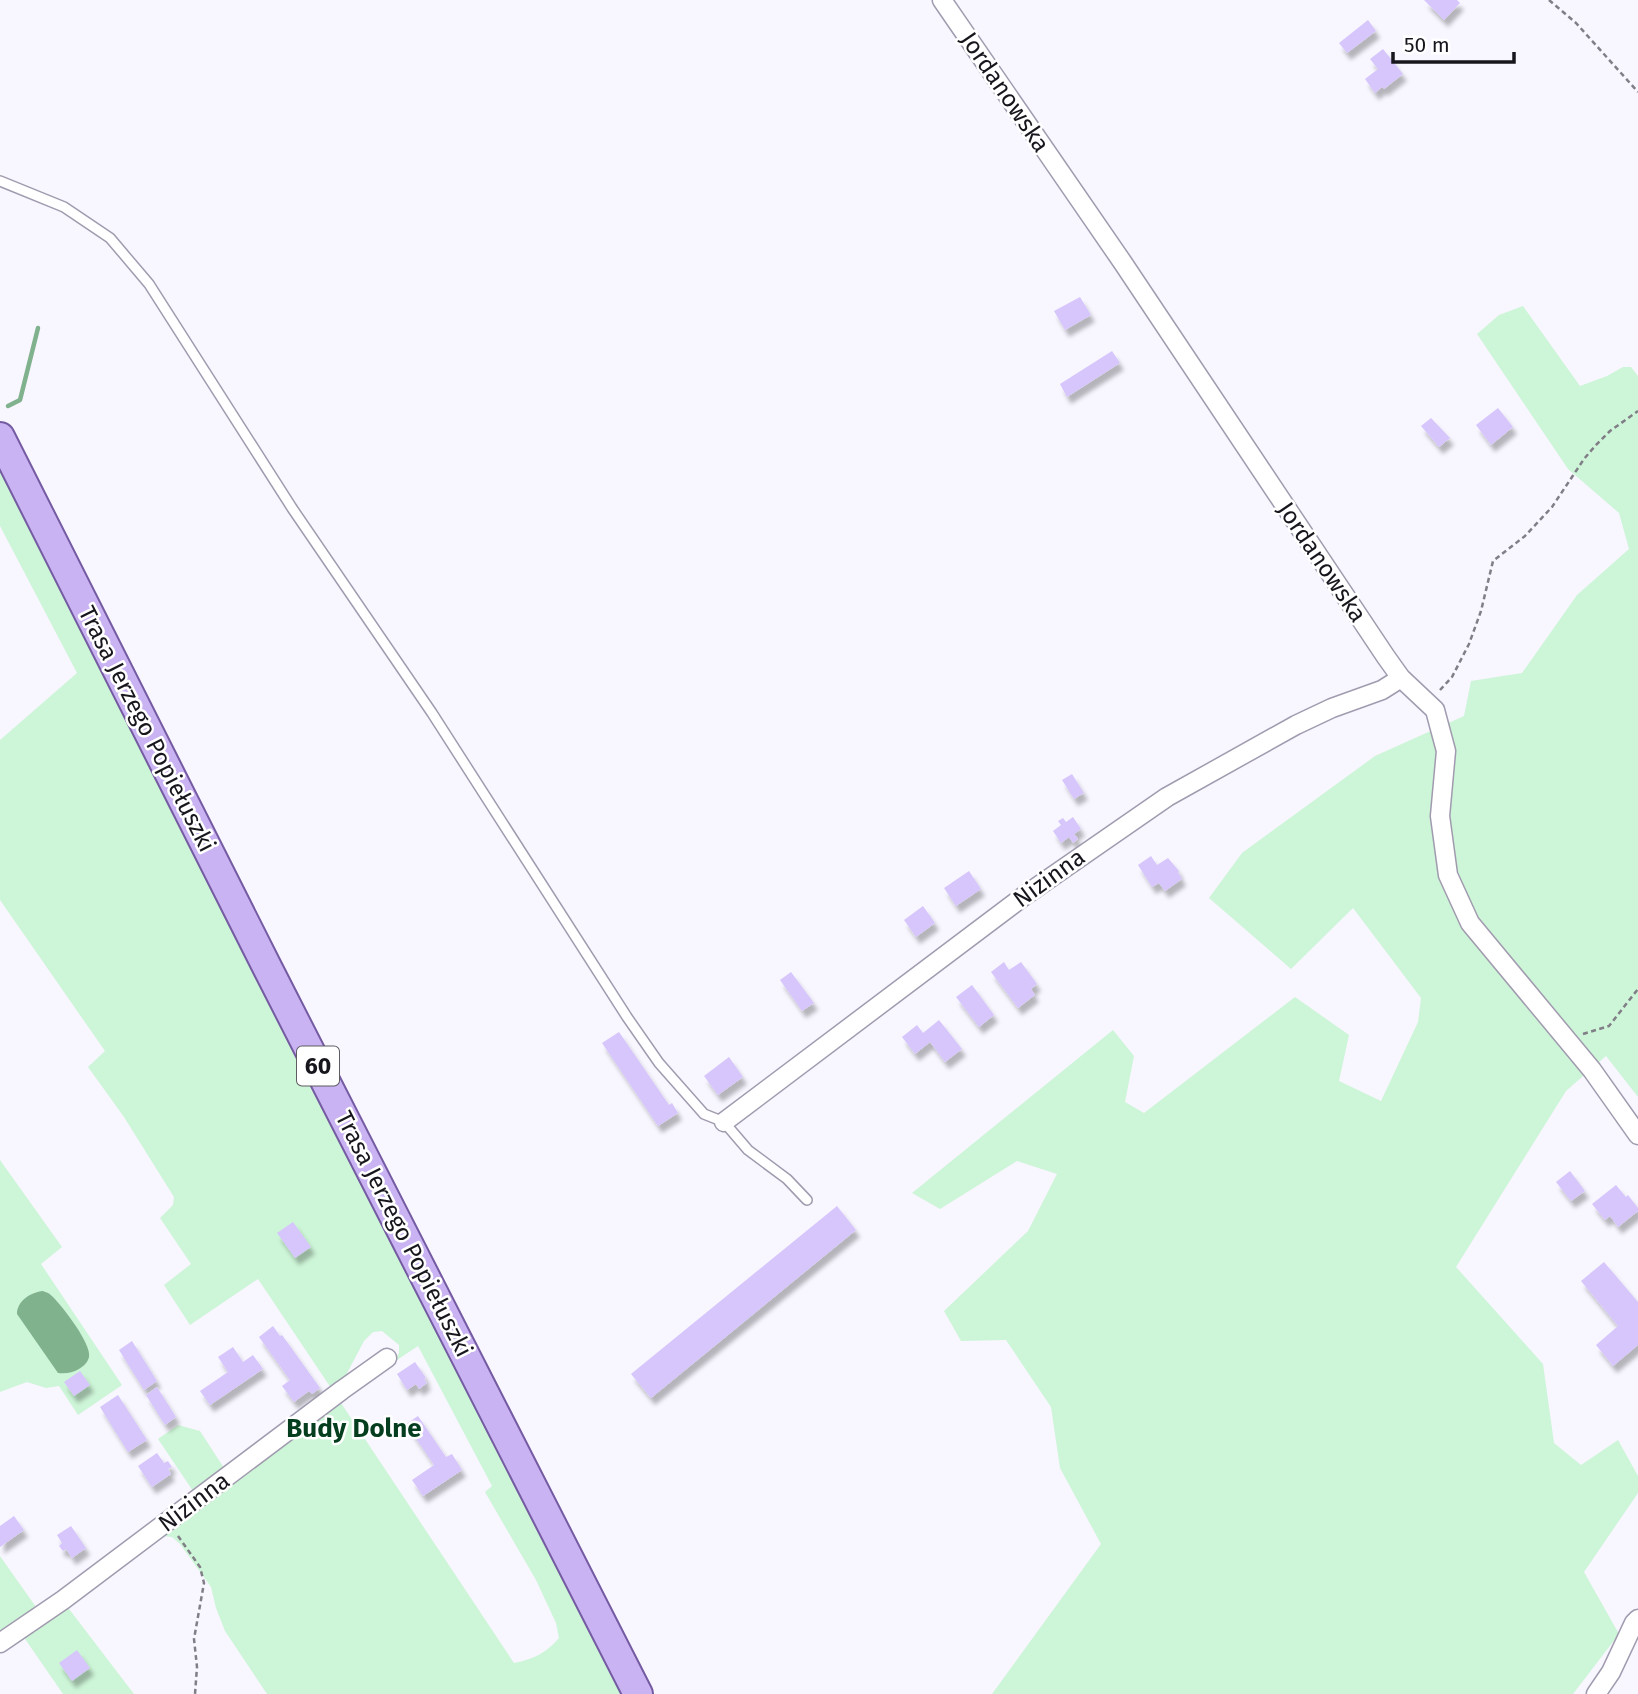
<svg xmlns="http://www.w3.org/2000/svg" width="1638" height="1694" viewBox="0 0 1638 1694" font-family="'Fira Sans',sans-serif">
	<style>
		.green { fill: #cdf5d7 }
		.water { fill: #80b28e }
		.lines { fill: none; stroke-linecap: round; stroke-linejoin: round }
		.stream { stroke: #80b28e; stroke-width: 4.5 }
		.building { fill: #d6c6fc; filter: url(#shadow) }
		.service-casing { stroke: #a19baf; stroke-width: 12 }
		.minor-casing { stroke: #a19baf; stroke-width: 21 }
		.primary-casing { stroke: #745ba2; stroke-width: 32 }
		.path { stroke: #807e86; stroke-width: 2.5; stroke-dasharray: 5 3.5; stroke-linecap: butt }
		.service { stroke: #fff; stroke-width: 9 }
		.minor { stroke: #fff; stroke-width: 18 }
		.primary { stroke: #cab3f2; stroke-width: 28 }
		.labels { text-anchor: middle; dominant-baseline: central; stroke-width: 5; stroke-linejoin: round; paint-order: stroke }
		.shield { fill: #fff; stroke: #5d5c61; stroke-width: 2 }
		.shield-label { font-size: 23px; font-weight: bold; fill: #18161d }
		.street-label { font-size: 24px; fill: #18161d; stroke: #fff }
		.neighbourhood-label { font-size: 26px; font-weight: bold; fill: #043e1e; stroke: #fff }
	</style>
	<defs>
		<filter id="shadow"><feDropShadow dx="4" dy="7" stdDeviation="2" flood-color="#0004"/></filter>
	</defs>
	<rect width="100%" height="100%" fill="#f8f6ff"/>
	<!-- green -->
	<path class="green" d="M 1523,306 L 1580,386 L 1607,376 L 1623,367 L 1631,367 L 1638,376 L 1638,1097 L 1606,1056 L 1566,1091 L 1456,1267 L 1543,1364 L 1554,1443 L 1581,1465 L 1618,1440 L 1638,1476 L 1638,1493 L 1584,1572 L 1619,1634 L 1573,1694 L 992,1694 L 1101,1544 L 1060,1468 L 1051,1407 L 1006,1340 L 961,1341 L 944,1311 L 1028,1231 L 1057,1174 L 1017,1161 L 940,1209 L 912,1193 L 1113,1030 L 1134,1056 L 1125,1102 L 1144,1113 L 1295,997 L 1349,1035 L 1339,1081 L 1381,1101 L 1418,1022 L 1421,998 L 1353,908 L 1291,969 L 1209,898 L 1242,853 L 1375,756 L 1464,716 L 1471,681 L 1522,673 L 1577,595 L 1629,549 L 1619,513 L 1568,469 L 1477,334 L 1499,315 Z
		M 0,469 L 170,800 L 624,1694 L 267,1694 L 225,1631 L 216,1608 L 211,1587 L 180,1544 L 172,1537 L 162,1536 L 339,1400 L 514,1663 C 534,1659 546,1653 559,1638 L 556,1623 L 536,1580 L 485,1492 L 492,1486 L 418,1346 L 394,1362 L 399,1353 L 399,1345 L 382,1331 L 373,1332 L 364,1341 L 345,1377 L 331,1388 L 258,1279 L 190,1325 L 164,1285 L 191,1264 L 160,1218 L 173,1205 L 174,1197 L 124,1117 L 88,1067 L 105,1051 L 0,900 L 0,740 L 77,673 L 0,526 Z
		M 0,1160 L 62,1247 L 41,1264 L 122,1385 L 78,1415 L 59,1386 L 46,1388 L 27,1382 L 0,1392 Z
		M 178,1425 L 200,1431 L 224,1468 L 193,1491 L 158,1439 Z
		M 0,1556 L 36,1607 L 0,1634 Z
		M 66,1605 L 134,1694 L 63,1694 L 23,1636 Z"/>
	<!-- water -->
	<path class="water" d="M 43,1291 C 48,1293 49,1293 53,1297 C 62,1306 92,1344 89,1357 C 88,1362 84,1366 79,1369 C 72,1373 66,1374 58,1373 L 17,1314 C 17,1301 31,1292 43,1291 Z"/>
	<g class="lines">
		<!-- stream -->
		<path class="stream" d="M 8,406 L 20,400 L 38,328"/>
	</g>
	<!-- building -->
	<path class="building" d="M 1424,0 L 1457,0 L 1460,3 L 1444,20 Z
		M 1368,20 L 1376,31 L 1347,53 L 1339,43 Z
		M 1383,49 L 1403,74 L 1384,89 L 1382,87 L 1375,93 L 1365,79 L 1378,69 L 1370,59 Z
		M 1080,297 L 1091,315 L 1065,330 L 1054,311 Z
		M 1112,351 L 1120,363 L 1067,397 L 1060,384 Z
		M 1498,408 L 1513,427 L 1491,445 L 1476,425 Z
		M 1431,418 L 1450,438 L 1439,447 L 1421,426 Z
		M 1072,774 L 1084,793 L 1074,799 L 1062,780 Z
		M 1073,817 L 1081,829 L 1074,834 L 1078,839 L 1073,843 L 1069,837 L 1061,843 L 1053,831 L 1061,825 L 1058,821 L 1063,818 L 1066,822 Z
		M 1151,856 L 1157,865 L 1168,858 L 1179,871 L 1178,872 L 1182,879 L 1165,891 L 1159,883 L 1152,887 L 1138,865 Z
		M 969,871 L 981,889 L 956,906 L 944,888 Z
		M 923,906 L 935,923 L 916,937 L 904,920 Z
		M 1004,962 L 1009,970 L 1021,962 L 1037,984 L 1031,989 L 1035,995 L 1018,1008 L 991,972 Z
		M 791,972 L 814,1003 L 802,1011 L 780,980 Z
		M 972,985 L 994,1015 L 979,1027 L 956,997 Z
		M 939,1020 L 962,1049 L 945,1062 L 930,1042 L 915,1054 L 902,1037 L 917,1025 L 923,1033 Z
		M 619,1032 L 669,1105 L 672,1103 L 678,1113 L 658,1126 L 602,1043 Z
		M 729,1057 L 743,1077 L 718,1095 L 704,1076 Z
		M 1570,1171 L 1585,1191 L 1571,1201 L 1556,1182 Z
		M 1616,1185 L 1626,1197 L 1628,1195 L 1638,1208 L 1638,1211 L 1618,1227 L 1610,1216 L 1605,1220 L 1592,1204 Z
		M 837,1206 L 856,1230 L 651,1398 L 631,1374 Z
		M 293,1222 L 311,1247 L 295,1258 L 277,1233 Z
		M 1604,1262 L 1638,1302 L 1638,1345 L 1613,1366 L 1596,1345 L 1618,1326 L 1581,1281 Z
		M 273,1326 L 280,1336 L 282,1335 L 320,1388 L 312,1394 L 309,1391 L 294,1402 L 282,1386 L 290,1380 L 259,1337 Z
		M 132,1341 L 157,1381 L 144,1390 L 119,1350 Z
		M 233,1347 L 243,1362 L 253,1355 L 263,1369 L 210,1405 L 200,1391 L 228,1372 L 218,1357 Z
		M 415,1362 L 426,1378 L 424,1379 L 427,1383 L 419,1389 L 416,1384 L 407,1390 L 397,1374 Z
		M 80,1371 L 90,1385 L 74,1396 L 64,1382 Z
		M 157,1387 L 176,1417 L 165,1425 L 146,1395 Z
		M 118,1395 L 147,1440 L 128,1452 L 100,1407 Z
		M 418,1416 L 446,1457 L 452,1454 L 462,1470 L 423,1496 L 412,1480 L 434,1465 L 406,1424 Z
		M 157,1453 L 164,1463 L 168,1461 L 172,1467 L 168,1469 L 171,1474 L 152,1487 L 138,1466 Z
		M 14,1516 L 24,1530 L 0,1547 L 0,1526 Z
		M 71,1526 L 86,1548 L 72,1558 L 66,1549 L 63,1551 L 59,1546 L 62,1543 L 57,1535 Z
		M 77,1650 L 90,1668 L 72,1681 L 59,1663 Z"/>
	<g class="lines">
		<defs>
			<path id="service" d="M 0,181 L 64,207 L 110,238 L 149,284 L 292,508 L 432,713 L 627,1017 L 659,1063 L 704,1114 L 724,1122 L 748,1150 L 787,1179 L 807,1200"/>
			<path id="minor" d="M 942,0 L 1123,263 L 1386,657 L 1401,678 L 1435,710 L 1446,751 L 1440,816 L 1448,875 L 1470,923 L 1592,1070 L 1638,1135
				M 724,1122 L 1024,896 L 1167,797 L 1296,725 L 1332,708 L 1382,690 L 1401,678
				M 0,1643 L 63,1600 L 342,1390 L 387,1358
				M 1596,1694 L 1611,1672 L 1634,1623 L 1638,1619"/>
			<path id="primary" d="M 0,437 L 267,967 L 638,1694"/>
		</defs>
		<!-- service casing -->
		<use href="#service" class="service-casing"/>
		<!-- minor casing -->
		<use href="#minor" class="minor-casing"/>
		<!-- primary casing -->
		<use href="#primary" class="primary-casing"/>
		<!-- path -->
		<path class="path" d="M 1549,0 L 1576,23 L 1638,92
			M 1440,690 L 1452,677 L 1469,644 L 1481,611 L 1493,561 L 1525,536 L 1552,507 L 1584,459 L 1595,446 L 1610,431 L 1638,411
			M 1583,1034 L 1609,1026 L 1638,989
			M 178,1536 L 200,1567 L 204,1583 L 194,1639 L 197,1667 L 195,1694"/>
		<!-- service -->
		<use href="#service" class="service"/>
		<!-- minor -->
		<use href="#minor" class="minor"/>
		<!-- primary -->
		<use href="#primary" class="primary"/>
	</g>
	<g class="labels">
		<!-- shield labels -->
		<rect class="shield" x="297" y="1046.5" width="42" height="39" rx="5"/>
		<g class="shield-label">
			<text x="318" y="1066">60</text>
		</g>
		<!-- street labels -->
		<g class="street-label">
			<text transform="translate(1005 92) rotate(56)">Jordanowska</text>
			<text transform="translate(1322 562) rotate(56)">Jordanowska</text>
			<text transform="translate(147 729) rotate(63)">Trasa Jerzego Popiełuszki</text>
			<text transform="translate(1049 878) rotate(-36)">Nizinna</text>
			<text transform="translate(404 1234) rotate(63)">Trasa Jerzego Popiełuszki</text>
			<text transform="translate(194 1502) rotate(-37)">Nizinna</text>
		</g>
		<!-- neighbourhood labels -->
		<g class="neighbourhood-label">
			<text x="354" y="1428">Budy Dolne</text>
		</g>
	</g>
	<!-- scale -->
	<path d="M1393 52v10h121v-10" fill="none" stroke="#18161d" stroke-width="3.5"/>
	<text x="1404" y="52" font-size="21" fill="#18161d" stroke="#ffffff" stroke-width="5" paint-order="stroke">50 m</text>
</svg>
